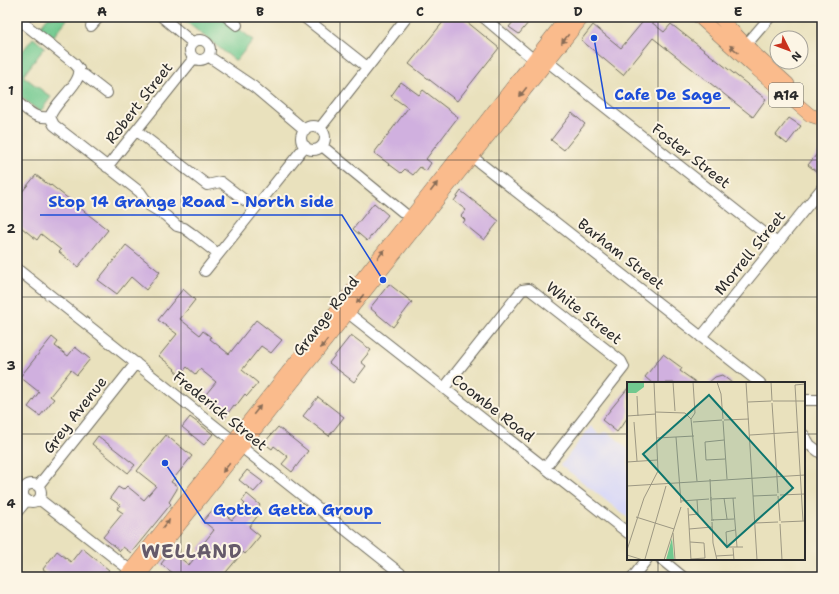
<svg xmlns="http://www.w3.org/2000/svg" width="839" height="594" viewBox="0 0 839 594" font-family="'Shantell Sans',sans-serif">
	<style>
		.built { fill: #d7d7f8 }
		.green { fill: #71c98f; stroke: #4e7a5d }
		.building { fill: #d0b0df }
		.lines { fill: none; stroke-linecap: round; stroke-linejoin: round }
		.minor-casing { stroke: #6e6b5e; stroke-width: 12 }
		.major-casing { stroke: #6e6b5e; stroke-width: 14 }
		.minor { stroke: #fff; stroke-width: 10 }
		.major { stroke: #fabb8c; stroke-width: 13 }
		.oneway { fill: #886c57 }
		.grid { fill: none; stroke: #2b2b2b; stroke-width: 1; stroke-opacity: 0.55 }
		.labels { text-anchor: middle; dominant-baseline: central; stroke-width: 4; stroke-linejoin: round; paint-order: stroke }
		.shield { fill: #fcf5e5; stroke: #6a6863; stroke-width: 1 }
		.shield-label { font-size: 14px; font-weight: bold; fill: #2b2b2b }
		.street-label { font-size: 15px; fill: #2b2b2b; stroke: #fcf5e5 }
		.district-label { font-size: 19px; font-weight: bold; letter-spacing: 1px; fill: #655a6a; stroke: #fcf5e5 }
		.inset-road { fill: none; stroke: #9d9883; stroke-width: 1 }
		.view { fill: #0f766e; fill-opacity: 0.15; stroke: #0f766e; stroke-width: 2 }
		.inset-edge { fill: none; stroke: #2b2b2b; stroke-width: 2 }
		.leader { fill: none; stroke: #1d4ed8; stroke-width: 1.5 }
		.callout-dot { fill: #1d4ed8; stroke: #fcf5e5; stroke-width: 1.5 }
		.callout-label { font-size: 16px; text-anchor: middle; font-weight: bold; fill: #1d4ed8; stroke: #fcf5e5; stroke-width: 4; stroke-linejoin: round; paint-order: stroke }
		.neatline { fill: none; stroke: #2b2b2b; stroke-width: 1.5 }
		.grid-label { font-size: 13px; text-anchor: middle; font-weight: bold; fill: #2b2b2b }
	</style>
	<rect width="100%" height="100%" fill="#fcf5e5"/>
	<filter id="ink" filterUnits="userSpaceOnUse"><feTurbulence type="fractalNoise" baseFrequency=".025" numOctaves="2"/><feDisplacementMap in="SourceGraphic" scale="8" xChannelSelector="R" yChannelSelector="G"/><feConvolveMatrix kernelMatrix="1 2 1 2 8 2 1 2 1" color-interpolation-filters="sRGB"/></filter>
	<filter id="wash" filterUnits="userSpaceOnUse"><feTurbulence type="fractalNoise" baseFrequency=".012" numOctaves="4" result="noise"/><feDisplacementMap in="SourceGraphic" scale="16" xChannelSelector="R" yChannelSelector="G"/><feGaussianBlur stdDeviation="0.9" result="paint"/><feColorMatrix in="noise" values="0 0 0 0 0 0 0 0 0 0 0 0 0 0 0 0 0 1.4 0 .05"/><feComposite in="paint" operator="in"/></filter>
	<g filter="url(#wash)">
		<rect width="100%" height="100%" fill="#e9e1bd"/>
		<!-- built -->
		<path class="built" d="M 591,426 L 599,435 L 606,432 L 613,436 L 628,449 L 628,518 L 561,465 Z"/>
		<!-- green -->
		<path class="green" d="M 48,17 L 69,17 L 52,38 L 39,28 Z
			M 180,17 L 224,17 L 253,40 L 236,61 Z
			M 33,38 L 45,47 L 23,76 L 51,97 L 40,112 L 17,94 L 17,58 Z"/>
		<g id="blocks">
			<!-- building -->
			<path class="building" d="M 439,17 L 461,17 L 499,48 L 457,101 L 409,64 L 444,21 Z
				M 517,17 L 533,17 L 519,34 L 509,27 Z
				M 646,18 L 664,32 L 671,24 L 766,99 L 753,117 L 653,38 L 623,75 L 581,40 L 593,25 L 621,48 Z
				M 401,82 L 419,95 L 423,90 L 458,117 L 426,159 L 431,163 L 426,171 L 420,167 L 413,175 L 405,169 L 401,173 L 374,153 L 408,108 L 391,96 Z
				M 572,113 L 585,124 L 564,150 L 551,140 Z
				M 789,118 L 801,126 L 787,144 L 776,135 Z
				M 822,148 L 822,176 L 808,165 Z
				M 36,175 L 50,186 L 51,185 L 108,230 L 78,267 L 59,252 L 61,250 L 41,234 L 37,240 L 17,224 L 17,198 Z
				M 461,191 L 499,221 L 484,240 L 463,223 L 465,220 L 461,216 L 466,210 L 454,201 Z
				M 374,203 L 388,215 L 367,241 L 353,229 Z
				M 126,245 L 160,272 L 146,290 L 131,277 L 117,294 L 98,280 Z
				M 389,284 L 412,302 L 393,327 L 370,308 Z
				M 183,289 L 195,300 L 180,319 L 200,335 L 203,331 L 211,337 L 210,339 L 229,354 L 256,320 L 282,340 L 271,353 L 261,346 L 242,370 L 258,383 L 247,396 L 245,394 L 235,407 L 234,405 L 225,417 L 202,399 L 216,382 L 200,369 L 196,375 L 187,367 L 180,375 L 174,370 L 175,369 L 159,356 L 177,334 L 158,320 Z
				M 351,335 L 371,350 L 361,362 L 366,366 L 354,382 L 329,363 Z
				M 52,337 L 58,342 L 55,346 L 68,356 L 75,347 L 90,359 L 77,375 L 71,370 L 50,396 L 54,399 L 40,416 L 28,407 L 39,392 L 20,377 Z
				M 663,354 L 682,368 L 680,371 L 697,383 L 652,383 L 645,377 Z
				M 722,375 L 732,383 L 708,383 L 715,377 Z
				M 628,388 L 628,417 L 617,432 L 602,420 Z
				M 318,397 L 344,417 L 329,436 L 303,416 Z
				M 190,417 L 213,434 L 204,445 L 182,427 Z
				M 278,427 L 308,451 L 292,472 L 282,464 L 288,457 L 274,446 L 272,449 L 264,443 Z
				M 166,435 L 192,456 L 171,482 L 177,486 L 177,489 L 169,502 L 171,504 L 131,553 L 123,547 L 120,551 L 103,537 L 123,513 L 117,509 L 120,505 L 110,498 L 118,487 L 123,490 L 127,486 L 144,500 L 156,486 L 137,471 Z
				M 98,436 L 135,465 L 128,473 L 92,444 Z
				M 247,470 L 263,482 L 254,492 L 239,480 Z
				M 247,494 L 260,505 L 256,511 L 259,514 L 249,527 L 260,536 L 245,554 L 243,552 L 222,577 L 178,577 L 161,564 L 171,551 L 189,565 L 201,550 L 199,549 L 214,530 L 203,521 L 215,507 L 232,520 L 245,504 L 242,501 Z
				M 82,548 L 109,570 L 103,577 L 89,577 L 85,574 L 83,577 L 53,577 L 43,569 L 57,551 L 71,562 Z"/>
		</g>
	</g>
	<g filter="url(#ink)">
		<use href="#blocks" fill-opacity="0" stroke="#6e6b5e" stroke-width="1"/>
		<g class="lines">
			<defs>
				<path id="minor" d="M 162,17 L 193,43
					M 227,17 L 237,25
					M 304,17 L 367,67
					M 483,17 L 533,59 L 548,62 L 777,243
					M 17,18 L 75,64 L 79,69 C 82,84 54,102 50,117
					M 91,26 L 99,17
					M190 50a10 10 0 1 1 20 0a10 10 0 1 1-20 0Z
					M 746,45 L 770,17
					M 208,56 L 254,87 L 305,130
					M 80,74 L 84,75 L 107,93
					M 17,102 C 29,111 34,119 50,117
					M 50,117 L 54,125 L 140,192 L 150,206 L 166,216 L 177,226 L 184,228 L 191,233 L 218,254
					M301 138a12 12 0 1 1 24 0a12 12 0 1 1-24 0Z
					M 320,128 L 407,17
					M 137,131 L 207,185 L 221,182 L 255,208
					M 322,146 L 415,222
					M 466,152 L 760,383
					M 107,167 L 194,58
					M 17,269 L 405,577
					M 205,271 L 305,146
					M 343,309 L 628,533
					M 701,337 L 822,188
					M 444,388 L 522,290 L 529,289 L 621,361 L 624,367 L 545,468
					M 804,400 L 822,400
					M 804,435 L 810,445 L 822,454
					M23 493a9 9 0 1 1 18 0a9 9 0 1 1-18 0Z
					M 38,486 L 136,363
					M 39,499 L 135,574
					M 17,512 L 27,500
					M 661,559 L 683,577
					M 633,577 L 647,559"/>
				<path id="major" d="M 699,17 L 754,67 L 810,115 L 822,119
					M 719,17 L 756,55 L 788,84
					M 125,577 L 410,218 L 567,17
					M 138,577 L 583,17"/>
			</defs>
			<!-- minor casing -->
			<use href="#minor" class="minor-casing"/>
			<!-- major casing -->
			<use href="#major" class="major-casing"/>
			<!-- minor -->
			<use href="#minor" class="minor"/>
			<!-- major -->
			<use href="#major" class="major"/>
		</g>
		<!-- one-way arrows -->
		<defs><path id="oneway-solid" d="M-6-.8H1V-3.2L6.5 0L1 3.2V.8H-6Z"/></defs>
		<g class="oneway">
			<use href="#oneway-solid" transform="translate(565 39) rotate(128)"/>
			<use href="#oneway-solid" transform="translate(734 49) rotate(-138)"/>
			<use href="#oneway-solid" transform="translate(523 92) rotate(128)"/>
			<use href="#oneway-solid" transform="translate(434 187) rotate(-53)"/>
			<use href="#oneway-solid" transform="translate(381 254) rotate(-52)"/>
			<use href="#oneway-solid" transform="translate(360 299) rotate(128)"/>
			<use href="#oneway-solid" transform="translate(324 344) rotate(128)"/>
			<use href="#oneway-solid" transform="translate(257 410) rotate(-51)"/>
			<use href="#oneway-solid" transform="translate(226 468) rotate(129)"/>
			<use href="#oneway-solid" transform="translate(166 524) rotate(-52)"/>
		</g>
	</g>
	<!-- grid -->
	<path class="grid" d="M 181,17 L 181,577M 340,17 L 340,577M 499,17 L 499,577M 658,17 L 658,383M 17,160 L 822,160M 17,297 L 822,297M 17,434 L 628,434M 804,434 L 822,434M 658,559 L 658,577"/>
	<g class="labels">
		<!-- shield labels -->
		<rect class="shield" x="769" y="83" width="34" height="24" rx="3"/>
		<g class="shield-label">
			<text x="786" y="95">A14</text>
		</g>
		<!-- street labels -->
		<g class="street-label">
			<text transform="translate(139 103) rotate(-52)">Robert Street</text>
			<text transform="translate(691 156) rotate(38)">Foster Street</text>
			<text transform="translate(750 253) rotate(-51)">Morrell Street</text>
			<text transform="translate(621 254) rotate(38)">Barham Street</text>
			<text transform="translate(584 313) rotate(38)">White Street</text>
			<text transform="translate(326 316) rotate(-52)">Grange Road</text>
			<text transform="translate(493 408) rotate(38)">Coombe Road</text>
			<text transform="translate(220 411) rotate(39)">Frederick Street</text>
			<text transform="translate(75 415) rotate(-52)">Grey Avenue</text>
		</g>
		<!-- district labels -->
		<g class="district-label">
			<text x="192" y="551">WELLAND</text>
		</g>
	</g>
	<!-- overview -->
	<g transform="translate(627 382)">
		<rect width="178" height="178" fill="#e9e1bd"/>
		<path d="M 0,0 L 17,0 L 17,5 L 9,11 L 0,11 ZM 45,156 L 47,178 L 39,178 Z" fill="#71c98f"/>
		<path class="inset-road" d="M 46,0 L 48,29M 66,0 L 68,31 L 64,37 L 70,99M 90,0 L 94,12 L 96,37M 119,0 L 130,178M 144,0 L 145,19M 10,14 L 11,34M 146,19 L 178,19M 121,20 L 144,19M 145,21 L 151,111M 28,30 L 58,31 L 64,37M 0,34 L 29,32M 97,38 L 122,37M 96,39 L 100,97M 7,40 L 10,79M 66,40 L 95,38M 123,53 L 171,50M 49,55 L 54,121M 30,56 L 67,54M 97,58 L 78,60 L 79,78 L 98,77M 0,80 L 30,78M 83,97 L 84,119 L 84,115M 0,104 L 178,93M 153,113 L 178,112M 126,114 L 150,113M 151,114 L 153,139M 97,116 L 100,137M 106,116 L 110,165 L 116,165M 85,117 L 109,116M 54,119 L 82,117M 84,119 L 85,137M 61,126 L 64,178M 62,133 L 71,132 L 70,118M 9,135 L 47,147M 87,138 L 84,138 L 107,137M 176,139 L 168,3 L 178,2M 85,140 L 86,161 L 90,178M 154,140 L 177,139M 128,141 L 151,140M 153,142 L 155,178M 62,147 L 85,145M 108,148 L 99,150 L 100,165 L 110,165M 46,151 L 48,178M 63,160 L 77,161 L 78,176 L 64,177M 106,166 L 107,178M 0,168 L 17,116 L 31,89 L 27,0M 0,173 L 16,178M 89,174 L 107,173M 18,177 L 39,104M 37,178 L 54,125"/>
		<path class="view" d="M 82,13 L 166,106 L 100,165 L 16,72 Z"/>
		<rect width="178" height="178" class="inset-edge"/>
	</g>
	<!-- callouts -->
	<path class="leader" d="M594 38L606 108H730M383 280L342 215H40M165 463L205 523H381"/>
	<g class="callout-dot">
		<circle cx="594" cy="38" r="4"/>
		<circle cx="383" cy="280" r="4"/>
		<circle cx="165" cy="463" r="4"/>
	</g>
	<g class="callout-label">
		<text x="668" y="100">Cafe De Sage</text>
		<text x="191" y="207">Stop 14 Grange Road - North side</text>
		<text x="293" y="515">Gotta Getta Group</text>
	</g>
	<!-- margin -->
	<rect width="839" height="594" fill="none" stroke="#fcf5e5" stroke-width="44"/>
	<!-- north arrow -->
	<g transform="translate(789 50) rotate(132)"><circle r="19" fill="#fcf5e5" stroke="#a8a49b"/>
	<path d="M0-3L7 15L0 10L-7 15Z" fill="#c8321e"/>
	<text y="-6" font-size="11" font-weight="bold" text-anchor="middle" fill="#2b2b2b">N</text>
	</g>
	<rect x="22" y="22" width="795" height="550" class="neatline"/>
	<g class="grid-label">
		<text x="102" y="16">A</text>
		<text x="260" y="16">B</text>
		<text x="420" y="16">C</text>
		<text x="578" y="16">D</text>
		<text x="738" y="16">E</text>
		<text x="11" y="95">1</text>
		<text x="11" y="233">2</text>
		<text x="11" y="370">3</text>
		<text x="11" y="508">4</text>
	</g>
</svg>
